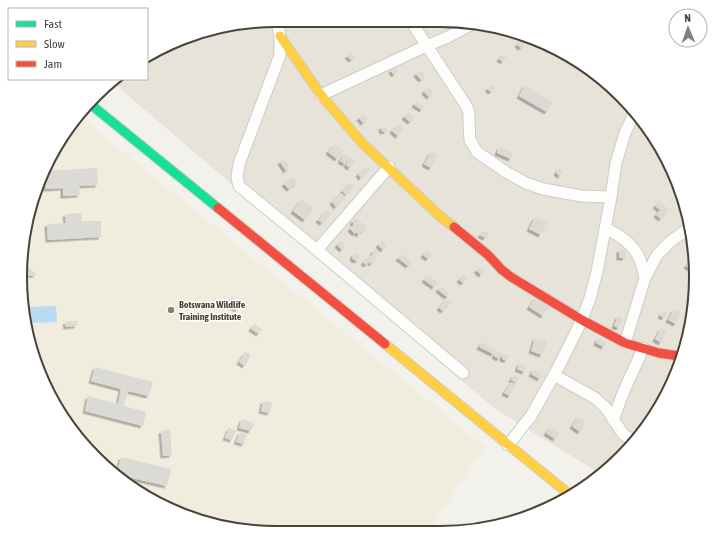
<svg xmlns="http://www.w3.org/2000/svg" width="716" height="553" viewBox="0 0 716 553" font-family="'Asap Condensed',sans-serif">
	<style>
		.residential { fill: #e7e3d9 }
		.education { fill: #f0ecde }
		.water { fill: #badbf2 }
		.building { fill: #dcdad4; filter: url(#shadow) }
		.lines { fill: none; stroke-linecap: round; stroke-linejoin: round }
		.street-casing { stroke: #ceccc6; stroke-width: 13 }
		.fast-casing { stroke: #d2cec2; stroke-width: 11 }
		.slow-casing { stroke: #d2cec2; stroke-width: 11 }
		.jam-casing { stroke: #d2cec2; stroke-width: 11 }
		.street { stroke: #fdfdfc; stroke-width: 11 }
		.fast { stroke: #16e098; stroke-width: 9 }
		.slow { stroke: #ffcf43; stroke-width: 9 }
		.jam { stroke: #f24e42; stroke-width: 9 }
		.poi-dot { fill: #858076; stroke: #fff; stroke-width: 1.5 }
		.labels { text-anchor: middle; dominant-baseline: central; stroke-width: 3; stroke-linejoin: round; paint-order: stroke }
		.poi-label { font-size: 10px; font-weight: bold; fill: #4a4337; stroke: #fff; text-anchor: start }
		.rim { fill: none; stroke: #4a4337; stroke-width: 2 }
	</style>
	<defs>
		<filter id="shadow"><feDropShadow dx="-2.5" dy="2.5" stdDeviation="0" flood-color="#0004"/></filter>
	</defs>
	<rect width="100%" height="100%" fill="#f2f1ec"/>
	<!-- residential -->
	<path class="residential" d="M 277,20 L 456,21 L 522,34 L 595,73 L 653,134 L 691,227 L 691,327 L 653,419 L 599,473 L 495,409 L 112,82 L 116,79 L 147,79 L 147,55 L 210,29 Z"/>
	<!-- education -->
	<path class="education" d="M 79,116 L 485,447 L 428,531 L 243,531 L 194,519 L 134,490 L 63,419 L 29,343 L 20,277 L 29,210 L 54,148 Z"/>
	<!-- water -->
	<path class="water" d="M 56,306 L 57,322 L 26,323 L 24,307 Z"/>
	<!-- building -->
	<path class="building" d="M 522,39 L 526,43 L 521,48 L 517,45 Z
		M 352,53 L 355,57 L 351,60 L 347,56 Z
		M 503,54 L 506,57 L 503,62 L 499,59 Z
		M 395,67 L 398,71 L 394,75 L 391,71 Z
		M 421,70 L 426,76 L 421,80 L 416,74 Z
		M 492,85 L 495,88 L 491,92 L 487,89 Z
		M 525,85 L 553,102 L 547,112 L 519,96 Z
		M 428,87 L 434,92 L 429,97 L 424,92 Z
		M 417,101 L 424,106 L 422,110 L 414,105 Z
		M 409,112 L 415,117 L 410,122 L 404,117 Z
		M 364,114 L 368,119 L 363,123 L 359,118 Z
		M 398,124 L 404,128 L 398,136 L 392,131 Z
		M 386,126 L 387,131 L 382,132 L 381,127 Z
		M 334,144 L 343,151 L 337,159 L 328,152 Z
		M 499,147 L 513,152 L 511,159 L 497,153 Z
		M 431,152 L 438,155 L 431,168 L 424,164 Z
		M 344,154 L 349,157 L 345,164 L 340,161 Z
		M 350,157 L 355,160 L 350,168 L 346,165 Z
		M 284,159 L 290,167 L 286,171 L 280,162 Z
		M 367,166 L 370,169 L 361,178 L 358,174 Z
		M 97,168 L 98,185 L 79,186 L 80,195 L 63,196 L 63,188 L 46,189 L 45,171 Z
		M 559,168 L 563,171 L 560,176 L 556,173 Z
		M 293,177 L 298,182 L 289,189 L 284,184 Z
		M 350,182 L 354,186 L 346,195 L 342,191 Z
		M 341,193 L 346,197 L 336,207 L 332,202 Z
		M 301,199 L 314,208 L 305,220 L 293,211 Z
		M 660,201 L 669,210 L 661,219 L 656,215 L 660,210 L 655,206 Z
		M 327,210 L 331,214 L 322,223 L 318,220 Z
		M 82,213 L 82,221 L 101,221 L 101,237 L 48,240 L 47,224 L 66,223 L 65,214 Z
		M 535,217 L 547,222 L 541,235 L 529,229 Z
		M 356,218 L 367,227 L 362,232 L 361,232 L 359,235 L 356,232 L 355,234 L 350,229 L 354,224 L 352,222 Z
		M 485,230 L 489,234 L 485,238 L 480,235 Z
		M 341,241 L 346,245 L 342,250 L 337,245 Z
		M 382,241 L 387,245 L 383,250 L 378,245 Z
		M 375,249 L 379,253 L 375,258 L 376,259 L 371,264 L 370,262 L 366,265 L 363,262 L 373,254 L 372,253 Z
		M 427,250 L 432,254 L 428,259 L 423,255 Z
		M 619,250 L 626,250 L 625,258 L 619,258 Z
		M352.5 257a3.5 3.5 0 1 1 7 0a3.5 3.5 0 1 1-7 0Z
		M 403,254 L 412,262 L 408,266 L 398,258 Z
		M 691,259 L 691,269 L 686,266 Z
		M 22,261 L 37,275 L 20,276 Z
		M 482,267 L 485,270 L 481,275 L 476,270 Z
		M 428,275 L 438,282 L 434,287 L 424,280 Z
		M 463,275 L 467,279 L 463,283 L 459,280 Z
		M 441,286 L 450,294 L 447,297 L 438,290 Z
		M 232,297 L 242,304 L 237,310 L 228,304 Z
		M 536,297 L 550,306 L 543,316 L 529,307 Z
		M 446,299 L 451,303 L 443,311 L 439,308 Z
		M 674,309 L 681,313 L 676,324 L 668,320 Z
		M 663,311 L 667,313 L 664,318 L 660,316 Z
		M 618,316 L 623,318 L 619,328 L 614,326 Z
		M 77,321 L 77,326 L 66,327 L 65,322 Z
		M 254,324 L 262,329 L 259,334 L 251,329 Z
		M 661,328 L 667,331 L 661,343 L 655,339 Z
		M 535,338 L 547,341 L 542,355 L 531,351 Z
		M 598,338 L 606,342 L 604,347 L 596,343 Z
		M 482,342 L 496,350 L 493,354 L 479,347 Z
		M 497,351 L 502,354 L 499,359 L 494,356 Z
		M 245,352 L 251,355 L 245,366 L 239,362 Z
		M502 357a3 3 0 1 1 6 0a3 3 0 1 1-6 0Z
		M 520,363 L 527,367 L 524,372 L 517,369 Z
		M 95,367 L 153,382 L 149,396 L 128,391 L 124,406 L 146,412 L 143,426 L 85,411 L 88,396 L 118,404 L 121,389 L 91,381 Z
		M 534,369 L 542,374 L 540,379 L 531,374 Z
		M 514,375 L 519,378 L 516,383 L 511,380 Z
		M 511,382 L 516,385 L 510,396 L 504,393 Z
		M 263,401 L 272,402 L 270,413 L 261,411 Z
		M 578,417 L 586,422 L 580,432 L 572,426 Z
		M 242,419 L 254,423 L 251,431 L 239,428 Z
		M 550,427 L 559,433 L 555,439 L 546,433 Z
		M 229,428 L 236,431 L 232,440 L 225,438 Z
		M 170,430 L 172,455 L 163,456 L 161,431 Z
		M 240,432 L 247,434 L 244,444 L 236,442 Z
		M 121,457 L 171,469 L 167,486 L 119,475 L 117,473 Z"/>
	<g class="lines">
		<defs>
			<path id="street" d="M 275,20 C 281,31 280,42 280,55 L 239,164 L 237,177 L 239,186 L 317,250 L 463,373
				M 410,20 L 467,107 L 469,113 L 469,124 L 470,140 L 477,152 L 506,172 L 526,183 L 543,189 L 581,196 L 611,197
				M 321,95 L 426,46 L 448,37 L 472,24
				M 605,228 C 619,235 634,244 640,260 C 642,266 644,272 645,278
				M 317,250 L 389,167
				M 625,343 L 645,278 L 657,255 L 671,241 L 685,231 L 691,229
				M 554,375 L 595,398 L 606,408 L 623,434 L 632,440
				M 613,420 L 623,393 L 638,360 L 643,348
				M 508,445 L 531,416 L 558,368 L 582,320 L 590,298 L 597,272 L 611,197 L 616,163 L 625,133 L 634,114"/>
			<path id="fast" d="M 89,103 L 218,208"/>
			<path id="slow" d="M 280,36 L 321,95 L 362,143 L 442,218 L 454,227
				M 385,344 L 570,495"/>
			<path id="jam" d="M 218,208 L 385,344
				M 454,227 L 488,255 L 502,270 L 511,277 L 582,320 L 625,343 L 659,353 L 679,356"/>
		</defs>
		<!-- street casing -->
		<use href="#street" class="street-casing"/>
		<!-- fast casing -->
		<use href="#fast" class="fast-casing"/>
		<!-- slow casing -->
		<use href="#slow" class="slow-casing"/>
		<!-- jam casing -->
		<use href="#jam" class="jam-casing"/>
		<!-- street -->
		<use href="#street" class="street"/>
		<!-- fast -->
		<use href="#fast" class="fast"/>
		<!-- slow -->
		<use href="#slow" class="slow"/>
		<!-- jam -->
		<use href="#jam" class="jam"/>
	</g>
	<!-- markers -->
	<circle class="poi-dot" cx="171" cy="310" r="4"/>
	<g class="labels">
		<!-- poi labels -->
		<g class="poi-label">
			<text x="179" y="304">Botswana Wildlife<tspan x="179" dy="12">Training Institute</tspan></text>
		</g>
	</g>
	<!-- crop -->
	<path d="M0 0H716V553H0ZM276 27H440A249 249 0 0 1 689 276V277A249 249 0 0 1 440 526H276A249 249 0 0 1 27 277V276A249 249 0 0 1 276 27Z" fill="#fff" fill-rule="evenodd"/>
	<path class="rim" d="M276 27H440A249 249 0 0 1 689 276V277A249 249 0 0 1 440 526H276A249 249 0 0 1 27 277V276A249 249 0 0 1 276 27Z"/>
	<!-- legend -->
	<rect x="8" y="8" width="140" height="72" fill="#ffffff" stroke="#b7b4af"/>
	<rect x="16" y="21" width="20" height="6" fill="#16e098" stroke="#b7b4af"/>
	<text x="44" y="28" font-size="12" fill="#4a4337">Fast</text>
	<rect x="16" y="41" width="20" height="6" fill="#ffcf43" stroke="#b7b4af"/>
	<text x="44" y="48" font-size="12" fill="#4a4337">Slow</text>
	<rect x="16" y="61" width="20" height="6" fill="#f24e42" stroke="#b7b4af"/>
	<text x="44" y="68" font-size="12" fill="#4a4337">Jam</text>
	<!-- north arrow -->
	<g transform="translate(688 28) rotate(358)"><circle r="19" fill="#ffffff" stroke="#b7b4af"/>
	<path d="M0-3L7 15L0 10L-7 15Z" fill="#858076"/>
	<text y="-6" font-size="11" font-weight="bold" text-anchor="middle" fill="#4a4337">N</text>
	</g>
</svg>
